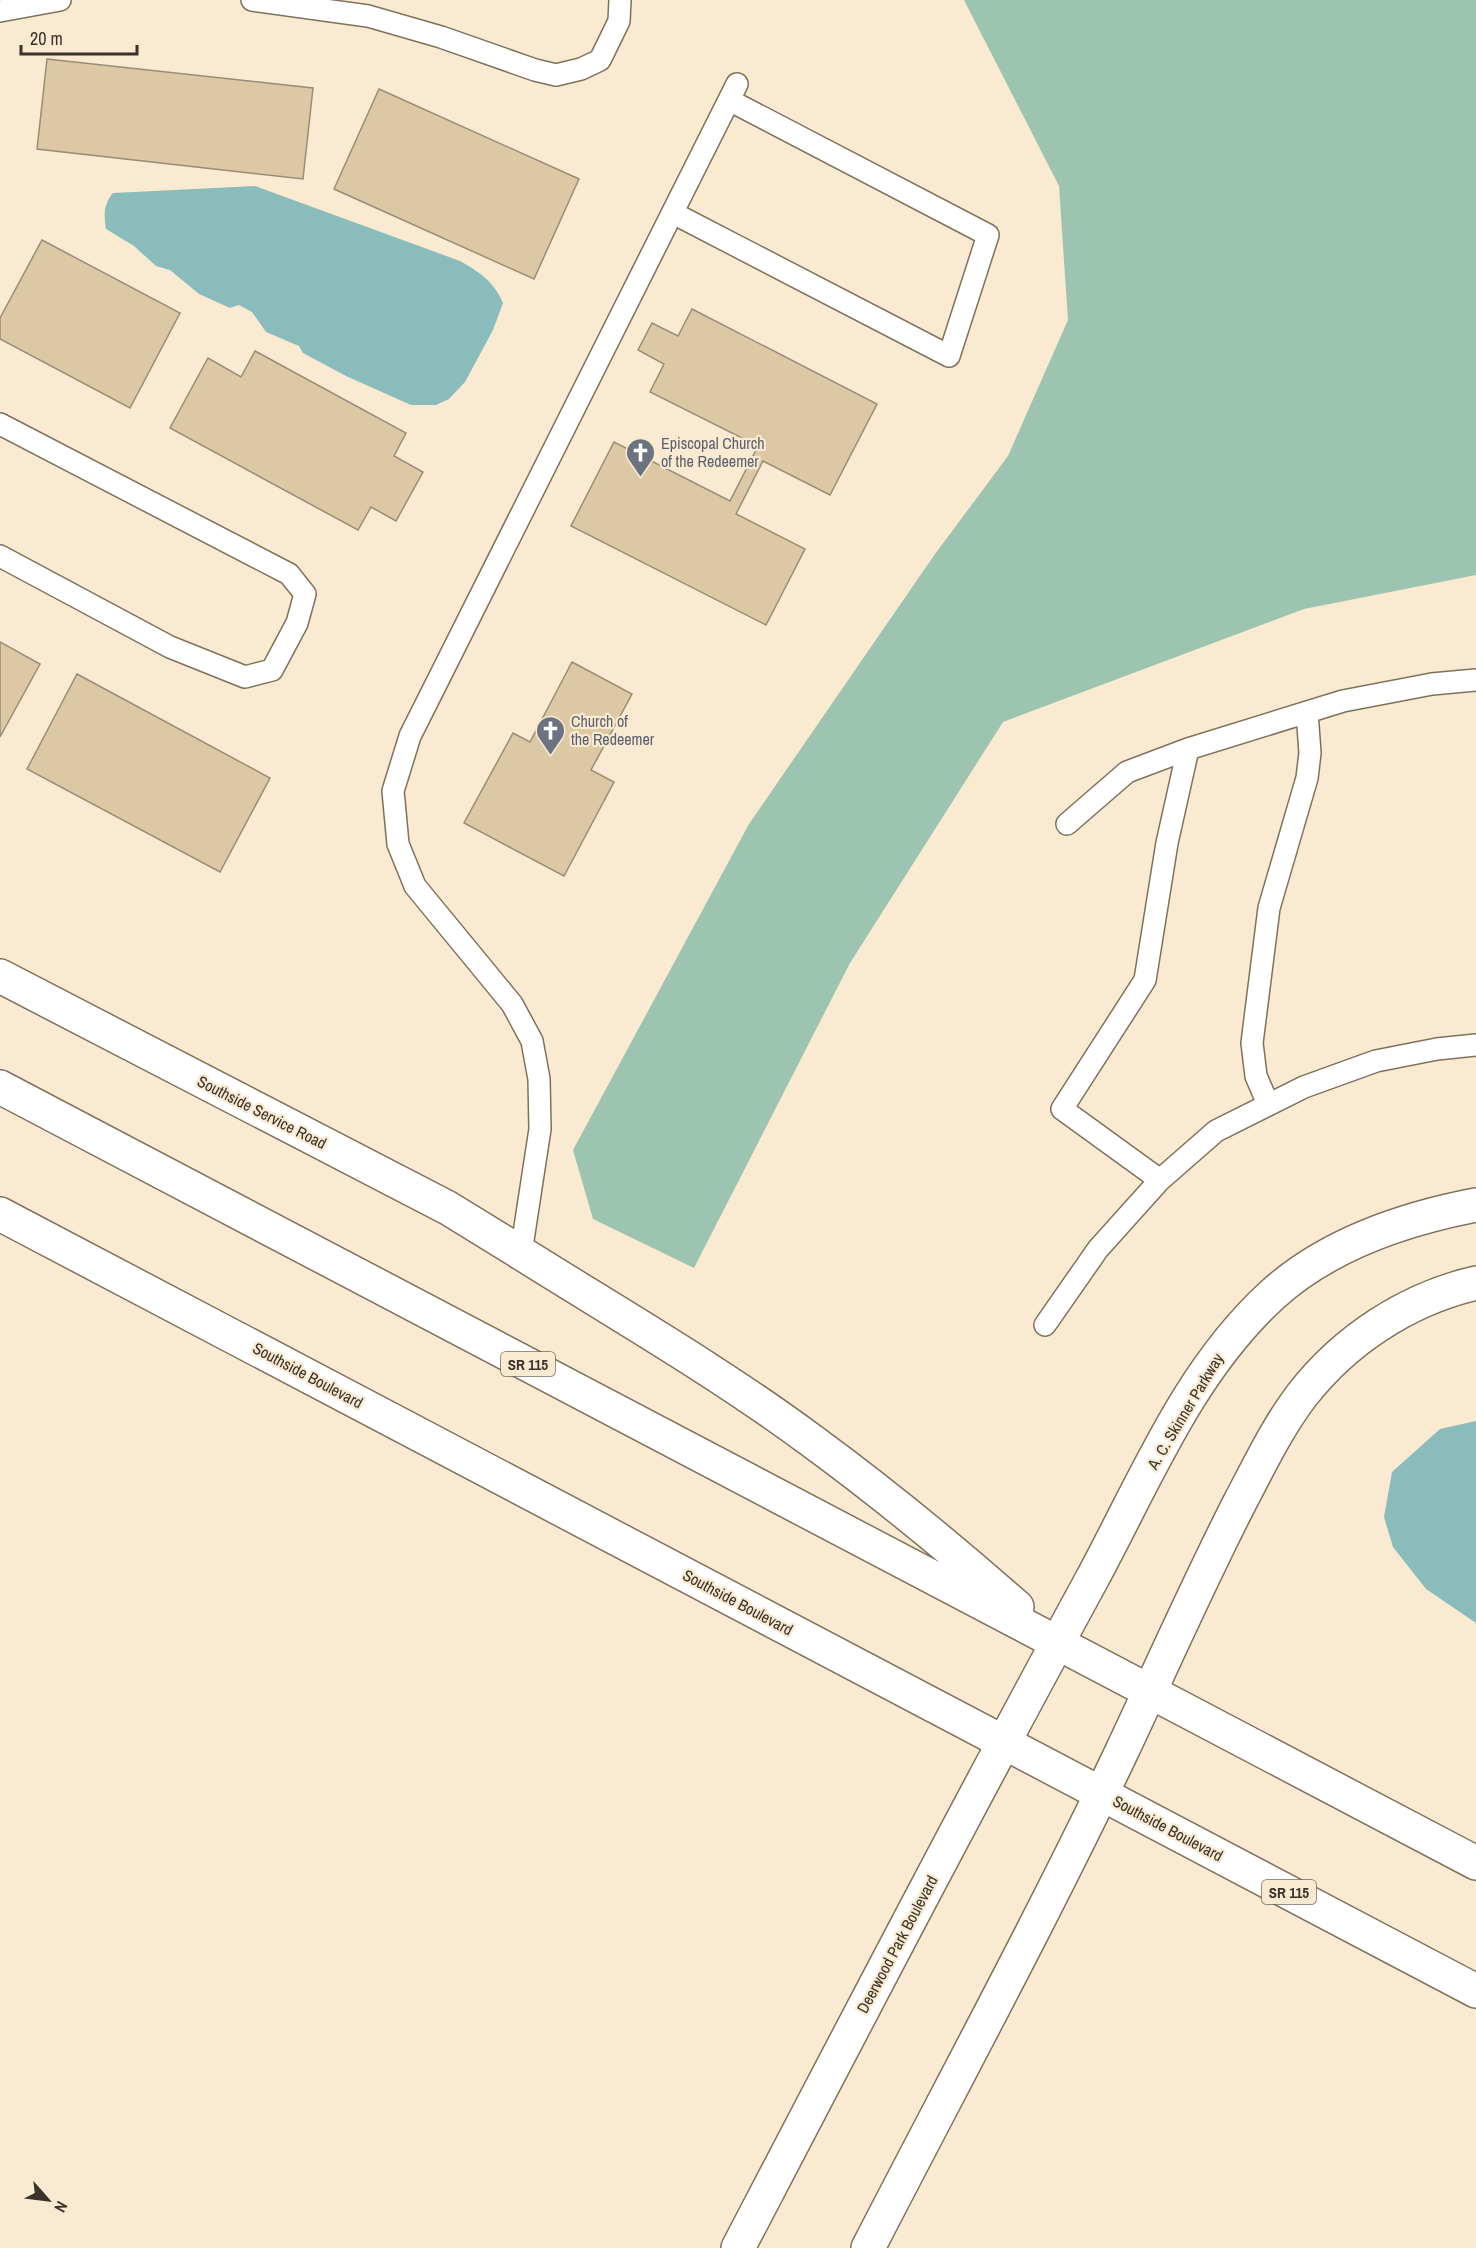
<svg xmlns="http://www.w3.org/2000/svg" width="1476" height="2248" viewBox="0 0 1476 2248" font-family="'Archivo Narrow',sans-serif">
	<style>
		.forest { fill: #9cc4b0 }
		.water { fill: #8bbcbc }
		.building { fill: #ddc8a5; stroke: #9a8c75; stroke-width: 1.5 }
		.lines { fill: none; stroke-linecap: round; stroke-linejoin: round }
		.lane-casing { stroke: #7f725b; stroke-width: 24 }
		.street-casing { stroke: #7f725b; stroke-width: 36 }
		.secondary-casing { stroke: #7f725b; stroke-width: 36 }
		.highway-casing { stroke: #7f725b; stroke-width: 36 }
		.lane { stroke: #fff; stroke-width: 21 }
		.street { stroke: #fff; stroke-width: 33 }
		.secondary { stroke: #fff; stroke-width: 33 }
		.highway { stroke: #fff; stroke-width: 33 }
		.labels { text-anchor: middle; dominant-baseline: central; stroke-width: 4.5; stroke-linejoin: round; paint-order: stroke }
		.shield { fill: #f9ead1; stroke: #736a5b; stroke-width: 1.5 }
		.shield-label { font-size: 15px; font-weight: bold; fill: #393329 }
		.worship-label { font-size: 16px; fill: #5b616d; stroke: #f9ead1; text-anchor: start }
		.street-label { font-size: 16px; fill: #393329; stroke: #f9ead1 }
	</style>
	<rect width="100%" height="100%" fill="#f9ead1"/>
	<!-- forest -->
	<path class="forest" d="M 964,0 L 1476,0 L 1476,575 L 1304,609 L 1003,722 L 850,963 L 694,1268 L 593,1219 L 573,1150 L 749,824 L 935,554 L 1008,456 L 1068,320 L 1059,186 Z"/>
	<!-- water -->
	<path class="water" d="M 255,186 L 460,261 C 479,272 494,281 503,303 L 493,330 L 465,382 L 449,399 L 436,405 L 411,405 L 346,376 L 303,353 L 299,346 L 266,332 L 252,312 L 239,305 L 230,308 L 199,294 L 170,270 L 156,266 L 134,246 L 106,229 C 104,215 103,205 113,193 Z
		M 1476,1421 L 1476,1623 L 1426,1589 L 1393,1547 L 1384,1517 L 1392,1472 L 1440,1429 Z"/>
	<!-- building -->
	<path class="building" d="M 47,59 L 313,88 L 303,179 L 37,149 Z
		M 379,89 L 579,179 L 534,279 L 334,189 Z
		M 42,240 L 180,313 L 130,408 L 0,339 L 0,318 Z
		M 692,309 L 877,404 L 830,495 L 763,461 L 736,514 L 805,549 L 766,625 L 571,526 L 614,442 L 730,501 L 758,446 L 650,392 L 664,364 L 638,350 L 652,323 L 678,336 Z
		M 255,351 L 406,433 L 394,456 L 423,472 L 396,521 L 371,507 L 358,530 L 170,428 L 208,358 L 241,377 Z
		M 0,642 L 40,664 L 0,737 Z
		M 572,662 L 632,694 L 591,770 L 614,782 L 564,876 L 464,823 L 513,733 L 530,742 Z
		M 77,674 L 270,778 L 220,872 L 27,769 Z"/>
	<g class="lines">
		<defs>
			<path id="lane" d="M 252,0 L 368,16 L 441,37 L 535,70 L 556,75 L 581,69 L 600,60 L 619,21 L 620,0
				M 0,11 L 60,0
				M 673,213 L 949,356 L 988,235 L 729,100
				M 0,424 L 289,574 L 305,594 L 297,623 L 272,670 L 245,677 L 170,647 L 0,556
				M 1067,824 L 1127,772 L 1188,749
				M 1268,1104 L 1256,1076 L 1252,1043 L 1269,908 L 1307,778 L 1310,753 L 1307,712
				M 1160,1180 L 1062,1109 L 1145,980 L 1167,843 L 1188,749 L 1343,701 L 1432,684 L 1476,680
				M 521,1253 L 540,1129 L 539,1079 L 532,1041 L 512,1004 L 415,886 L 398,844 L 393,791 L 410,736 L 737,84
				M 1045,1325 L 1098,1249 L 1160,1180 L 1216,1131 L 1304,1087 L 1376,1061 L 1437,1049 L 1476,1045"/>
			<path id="street" d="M 0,976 L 448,1208 L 521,1253"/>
			<path id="secondary" d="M 738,2248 C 855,2024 971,1801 1092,1579 C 1145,1481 1188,1372 1272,1295 C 1328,1244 1403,1219 1476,1205
				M 868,2248 C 953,2083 1042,1919 1122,1751 C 1161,1668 1198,1584 1240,1502 C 1259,1466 1277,1428 1302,1395 C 1345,1340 1407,1299 1476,1283"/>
			<path id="highway" d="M 0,1087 L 1476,1863
				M 0,1214 L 1476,1991
				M 521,1253 C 618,1314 719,1372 812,1441 C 883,1493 951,1549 1017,1607"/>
		</defs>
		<!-- lane casing -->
		<use href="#lane" class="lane-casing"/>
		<!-- street casing -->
		<use href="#street" class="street-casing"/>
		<!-- secondary casing -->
		<use href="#secondary" class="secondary-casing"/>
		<!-- highway casing -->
		<use href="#highway" class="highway-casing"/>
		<!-- lane -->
		<use href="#lane" class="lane"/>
		<!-- street -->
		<use href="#street" class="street"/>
		<!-- secondary -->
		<use href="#secondary" class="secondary"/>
		<!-- highway -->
		<use href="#highway" class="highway"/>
	</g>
	<!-- icons -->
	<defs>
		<symbol id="church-pin" viewBox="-11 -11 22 30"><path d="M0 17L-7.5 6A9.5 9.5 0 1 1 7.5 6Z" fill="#6b7280" stroke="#f9ead1"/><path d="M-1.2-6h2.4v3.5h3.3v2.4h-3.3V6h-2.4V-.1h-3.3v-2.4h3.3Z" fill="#fff"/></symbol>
	</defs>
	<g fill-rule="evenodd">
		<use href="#church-pin" x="624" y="436" width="33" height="45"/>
		<use href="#church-pin" x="534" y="714" width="33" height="45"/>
	</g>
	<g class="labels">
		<!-- shield labels -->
		<g class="shield">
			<rect x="501" y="1352" width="54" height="24" rx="4.5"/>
			<rect x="1262" y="1880" width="54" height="24" rx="4.5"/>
		</g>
		<g class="shield-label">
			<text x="528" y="1364">SR 115</text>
			<text x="1289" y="1892">SR 115</text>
		</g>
		<!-- worship labels -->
		<g class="worship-label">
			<text x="661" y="443">Episcopal Church<tspan x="661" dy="18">of the Redeemer</tspan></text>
			<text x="571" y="721">Church of<tspan x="571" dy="18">the Redeemer</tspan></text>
		</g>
		<!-- street labels -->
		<g class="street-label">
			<text transform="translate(262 1112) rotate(27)">Southside Service Road</text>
			<text transform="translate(308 1375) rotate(28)">Southside Boulevard</text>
			<text transform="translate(1185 1411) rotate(-59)">A. C. Skinner Parkway</text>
			<text transform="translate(738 1602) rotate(28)">Southside Boulevard</text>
			<text transform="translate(1168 1828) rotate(28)">Southside Boulevard</text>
			<text transform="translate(897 1944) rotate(-62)">Deerwood Park Boulevard</text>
		</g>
	</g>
	<!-- north arrow -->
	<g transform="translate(48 2200) rotate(118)" stroke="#f9ead1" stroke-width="4.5" paint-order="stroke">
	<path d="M0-4.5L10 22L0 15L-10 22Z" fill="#393329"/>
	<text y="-9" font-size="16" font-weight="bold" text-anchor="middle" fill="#393329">N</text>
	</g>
	<!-- scale -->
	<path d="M21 45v9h116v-9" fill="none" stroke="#393329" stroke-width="3"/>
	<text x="30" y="45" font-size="18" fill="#393329" stroke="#f9ead1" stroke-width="4.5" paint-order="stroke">20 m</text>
</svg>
